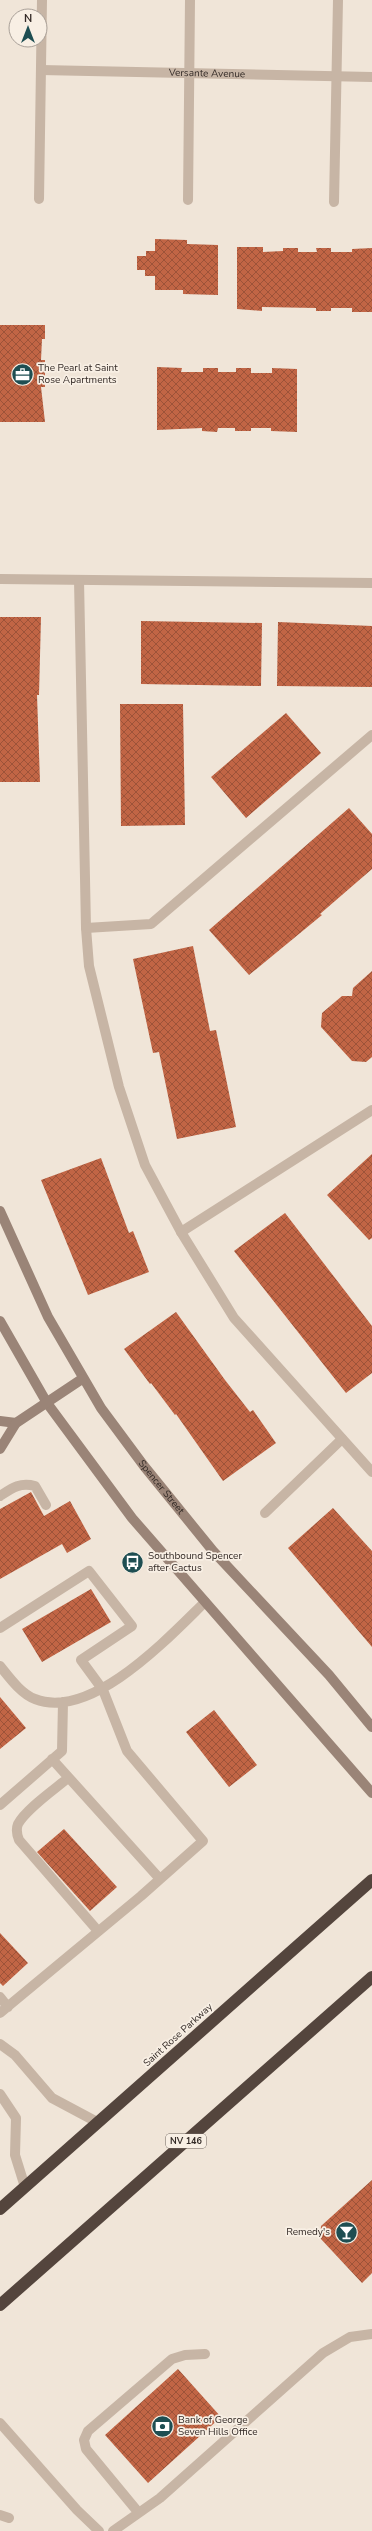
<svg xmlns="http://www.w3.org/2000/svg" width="372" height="2531" viewBox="0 0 372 2531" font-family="'Nunito Sans',sans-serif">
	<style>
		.building { fill: url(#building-cross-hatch) }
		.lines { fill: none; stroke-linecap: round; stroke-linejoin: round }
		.lane { stroke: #c7b5a5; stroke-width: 10 }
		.street { stroke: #c7b5a5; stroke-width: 10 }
		.secondary { stroke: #9a8477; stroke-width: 10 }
		.highway { stroke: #54453d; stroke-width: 12 }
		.labels { text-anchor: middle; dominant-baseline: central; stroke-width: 3.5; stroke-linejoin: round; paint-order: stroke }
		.shield { fill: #f8efe4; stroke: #6e655f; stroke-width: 1 }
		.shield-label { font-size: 9px; font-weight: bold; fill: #332a26 }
		.street-label { font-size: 10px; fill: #332a26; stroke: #f8efe4 }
		.poi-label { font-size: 10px; fill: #332a26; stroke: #f8efe4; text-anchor: start }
	</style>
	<defs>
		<pattern id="building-cross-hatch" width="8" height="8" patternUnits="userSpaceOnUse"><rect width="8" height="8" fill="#c16545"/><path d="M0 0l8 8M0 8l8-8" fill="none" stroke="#9d5339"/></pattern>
	</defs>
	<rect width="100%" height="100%" fill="#f0e5d8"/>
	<!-- building -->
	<path class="building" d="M 155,239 L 187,240 L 187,244 L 218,245 L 218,295 L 183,294 L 183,290 L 155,290 L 155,276 L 145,276 L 145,270 L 137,270 L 137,256 L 146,256 L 146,251 L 155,251 Z
		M 237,247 L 263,247 L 263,252 L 283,251 L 283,248 L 298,248 L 298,252 L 317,252 L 316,248 L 331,248 L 331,252 L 352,252 L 352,249 L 372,248 L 372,312 L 352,312 L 352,308 L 331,308 L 331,311 L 316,311 L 316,308 L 262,307 L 262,311 L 237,309 Z
		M 0,325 L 45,325 L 45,339 L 42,339 L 41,360 L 45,360 L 45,387 L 41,387 L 45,422 L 0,422 Z
		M 157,367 L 182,368 L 181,372 L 203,372 L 203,368 L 218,368 L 218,372 L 236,372 L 236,368 L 251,368 L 251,373 L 272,373 L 272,368 L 297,369 L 297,432 L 271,431 L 271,428 L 251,428 L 251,431 L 235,431 L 235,428 L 218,428 L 217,432 L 202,431 L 202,428 L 157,430 Z
		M 0,617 L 41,617 L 39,695 L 37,695 L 40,782 L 0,782 Z
		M 141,621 L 262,623 L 261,686 L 141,684 Z
		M 278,622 L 372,626 L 372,687 L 277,686 Z
		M 120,704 L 183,704 L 185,825 L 121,826 Z
		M 286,713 L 321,753 L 246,818 L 211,777 Z
		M 349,808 L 372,834 L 372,869 L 320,914 L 322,915 L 249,975 L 209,930 Z
		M 193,946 L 210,1031 L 216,1030 L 236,1127 L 177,1139 L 159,1052 L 153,1053 L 133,959 Z
		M 372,971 L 372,1057 L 366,1062 L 352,1061 L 321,1027 L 322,1013 L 342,996 L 352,996 L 353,988 Z
		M 372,1154 L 372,1238 L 369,1240 L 327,1195 Z
		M 101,1158 L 129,1233 L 133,1231 L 149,1272 L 88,1295 L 41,1180 Z
		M 285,1213 L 372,1326 L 372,1373 L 346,1393 L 234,1251 Z
		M 176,1312 L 225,1380 L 250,1412 L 253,1410 L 276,1443 L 223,1481 L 176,1414 L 175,1415 L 151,1383 L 150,1384 L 124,1349 Z
		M 31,1492 L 44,1516 L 70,1501 L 91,1539 L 67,1553 L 62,1544 L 0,1579 L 0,1509 Z
		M 333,1508 L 372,1551 L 372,1647 L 288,1548 Z
		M 91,1589 L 111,1622 L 42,1662 L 22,1629 Z
		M 0,1697 L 26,1728 L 0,1749 Z
		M 214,1710 L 257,1765 L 229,1787 L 186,1732 Z
		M 64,1829 L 117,1887 L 90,1911 L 37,1852 Z
		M 0,1933 L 28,1963 L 3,1986 L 0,1983 Z
		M 372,2180 L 372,2273 L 362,2283 L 320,2238 L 321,2226 Z
		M 178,2369 L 221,2417 L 148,2483 L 105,2435 Z"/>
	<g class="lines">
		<!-- lane -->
		<path class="lane" d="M 0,1496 C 12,1488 20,1482 35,1486 L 46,1505
			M 265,1513 L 342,1439
			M 0,1628 L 89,1571 L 132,1626 L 81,1660 L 103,1690 L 127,1751 L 203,1841 L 141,1896 L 0,2013
			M 0,1666 C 9,1677 21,1694 35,1699 C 91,1721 168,1638 205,1602
			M 52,1759 L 160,1879
			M 68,1778 C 55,1789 26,1809 18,1824 C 16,1829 17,1835 19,1840 L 98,1931
			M 0,1805 L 62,1751 L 63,1702
			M 0,1997 L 8,2007
			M 0,2044 L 15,2055 L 52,2098 L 97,2122
			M 0,2094 L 16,2118 L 15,2155 L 25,2187
			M 0,2423 L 77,2510 L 99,2531
			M 138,2512 L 86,2449 L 84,2440 L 88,2431 L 172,2359 L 185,2355 L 205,2354
			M 0,2515 L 9,2518
			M 113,2531 L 160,2498 L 323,2353 L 350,2337 L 372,2334"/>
		<!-- street -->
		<g class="street">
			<path id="s1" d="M 41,70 L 372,77"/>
			<path d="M 39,199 L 42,0"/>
			<path d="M 188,200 L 190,0"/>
			<path d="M 334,202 L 338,0"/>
			<path d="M 0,579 L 372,583"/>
			<path d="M 79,580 L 86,928 L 89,966 L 119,1087 L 145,1165 L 181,1232 L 234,1318 L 372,1472"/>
			<path d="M 86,928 L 151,924 L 372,735"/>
			<path d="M 181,1232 L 372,1110"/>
		</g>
		<!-- secondary -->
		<g class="secondary">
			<path id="s2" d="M 0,1211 L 48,1317 L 101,1408 L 144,1466 L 213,1551 L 329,1675 L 372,1727"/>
			<path d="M 0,1321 L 47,1403 L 132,1518 L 372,1793"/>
			<path d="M 0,1421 L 16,1423"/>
			<path d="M 0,1449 L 16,1423 L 82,1379"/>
		</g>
		<!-- highway -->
		<path class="highway" d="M 0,2209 L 372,1880
			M 0,2305 L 372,1977"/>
	</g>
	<!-- icons -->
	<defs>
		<symbol id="office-disc" viewBox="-11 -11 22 22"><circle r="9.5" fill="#1e4e52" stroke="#f8efe4"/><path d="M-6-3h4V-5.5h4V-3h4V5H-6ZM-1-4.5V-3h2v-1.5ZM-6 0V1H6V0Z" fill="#fff"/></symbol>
		<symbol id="bus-disc" viewBox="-11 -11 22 22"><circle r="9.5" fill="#1e4e52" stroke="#f8efe4"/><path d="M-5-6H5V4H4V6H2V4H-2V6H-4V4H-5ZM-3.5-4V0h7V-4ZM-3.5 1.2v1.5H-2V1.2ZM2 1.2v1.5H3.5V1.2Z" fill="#fff"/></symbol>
		<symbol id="bar-disc" viewBox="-11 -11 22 22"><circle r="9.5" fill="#1e4e52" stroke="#f8efe4"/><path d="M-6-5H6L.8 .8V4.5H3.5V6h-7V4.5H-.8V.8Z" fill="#fff"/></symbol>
		<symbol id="bank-disc" viewBox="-11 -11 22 22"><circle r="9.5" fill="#1e4e52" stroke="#f8efe4"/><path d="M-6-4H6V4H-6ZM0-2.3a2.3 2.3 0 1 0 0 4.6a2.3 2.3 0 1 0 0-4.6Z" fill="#fff"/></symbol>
	</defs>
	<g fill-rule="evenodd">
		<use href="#office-disc" x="10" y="362" width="25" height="25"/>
		<use href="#bus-disc" x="120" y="1550" width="25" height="25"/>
		<use href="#bar-disc" x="334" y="2220" width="25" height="25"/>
		<use href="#bank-disc" x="150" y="2414" width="25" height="25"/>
	</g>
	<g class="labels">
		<!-- shield labels -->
		<rect class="shield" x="166" y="2134" width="40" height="14" rx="3"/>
		<g class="shield-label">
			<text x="186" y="2141">NV 146</text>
		</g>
		<!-- street labels -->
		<g class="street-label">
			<text stroke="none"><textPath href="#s1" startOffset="166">Versante Avenue</textPath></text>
			<text stroke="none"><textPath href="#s2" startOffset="321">Spencer Street</textPath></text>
			<text transform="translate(178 2035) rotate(-42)">Saint Rose Parkway</text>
		</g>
		<!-- poi labels -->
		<g class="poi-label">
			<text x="38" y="368">The Pearl at Saint<tspan x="38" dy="12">Rose Apartments</tspan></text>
			<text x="148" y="1556">Southbound Spencer<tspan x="148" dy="12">after Cactus</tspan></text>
			<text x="330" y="2232" text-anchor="end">Remedy's</text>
			<text x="178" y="2420">Bank of George<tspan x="178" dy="12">Seven Hills Office</tspan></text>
		</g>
	</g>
	<!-- north arrow -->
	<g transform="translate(28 28)"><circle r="19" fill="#f8efe4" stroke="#a9a098"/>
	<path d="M0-3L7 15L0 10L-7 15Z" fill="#1e4e52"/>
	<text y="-6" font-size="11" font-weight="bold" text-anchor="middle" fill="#332a26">N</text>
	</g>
</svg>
